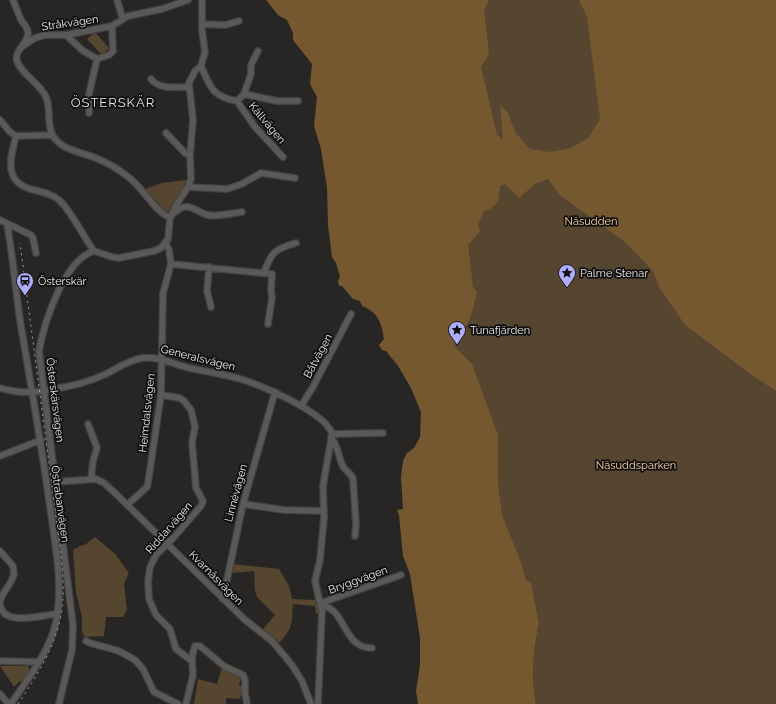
<svg xmlns="http://www.w3.org/2000/svg" width="776" height="704" viewBox="0 0 776 704" font-family="Raleway,sans-serif">
	<style>
		.green { fill: #56452f }
		.water { fill: #755830 }
		.lines { fill: none; stroke-linecap: round; stroke-linejoin: round }
		.minor-casing { stroke: #454341; stroke-width: 8 }
		.minor { stroke: #5b5957; stroke-width: 5.5 }
		.rail { stroke: #a1a09e; stroke-width: 1; stroke-dasharray: 2 4; stroke-linecap: butt }
		.labels { text-anchor: middle; dominant-baseline: central; stroke-width: 3.5; stroke-linejoin: round; paint-order: stroke }
		.street-label { font-size: 11px; fill: #eae9e7; stroke: #100f0f }
		.park-label { font-size: 11px; fill: #fed6a4; stroke: #100f0f }
		.poi-label { font-size: 11px; fill: #eae9e7; stroke: #100f0f; text-anchor: start }
		.quarter-label { font-size: 13px; letter-spacing: 1px; fill: #eae9e7; stroke: #100f0f }
	</style>
	<rect width="100%" height="100%" fill="#282624"/>
	<!-- green -->
	<path class="green" d="M 377,0 L 694,0 L 776,130 L 776,704 L 536,704 L 533,680 L 534,651 L 539,623 L 532,588 L 473,599 Z
		M 95,32 L 109,48 L 102,55 L 87,39 Z
		M 187,180 C 184,191 174,200 169,211 L 166,212 L 145,189 L 162,183 Z
		M 95,537 L 116,555 L 129,573 L 124,584 L 127,609 L 123,617 L 106,617 L 104,636 L 85,637 L 82,632 L 82,617 L 76,592 L 73,550 L 80,546 L 85,545 Z
		M 232,564 L 279,569 L 289,586 L 292,599 L 314,600 L 315,598 L 318,604 L 318,614 L 316,614 L 315,606 L 293,604 C 291,625 294,627 279,643 L 263,629 L 275,615 L 257,597 L 255,590 L 254,571 L 231,573 Z
		M 0,666 L 28,666 L 30,670 L 22,682 L 20,681 L 14,687 Z
		M 222,668 L 233,672 L 241,678 L 239,685 L 243,688 L 240,699 L 226,698 L 226,704 L 194,704 L 198,679 L 217,684 Z"/>
	<!-- water -->
	<path class="water" d="M 266,0 L 489,0 L 484,10 L 489,54 L 481,67 L 497,135 L 503,139 L 500,105 L 508,113 L 515,132 L 530,149 L 550,152 L 571,148 L 588,138 L 600,119 L 587,17 L 579,0 L 776,0 L 776,391 L 749,373 L 685,325 L 659,287 L 653,271 L 625,242 L 561,196 L 548,179 L 535,184 L 519,198 L 505,184 L 500,186 L 498,202 L 490,209 L 484,211 L 478,225 L 480,231 L 468,245 L 473,287 L 477,292 C 474,303 473,314 467,324 C 463,331 456,337 454,346 L 472,364 L 498,435 L 498,485 L 502,515 L 522,565 L 526,581 L 531,582 L 539,623 L 534,651 L 533,680 L 536,704 L 418,704 L 416,691 L 420,665 L 420,638 L 410,574 L 403,556 L 399,515 L 397,510 L 403,509 L 401,477 L 403,461 L 407,453 L 414,448 L 420,437 L 421,412 L 411,388 L 398,366 L 386,351 L 382,350 L 379,345 L 384,339 C 382,324 378,312 362,306 L 360,301 L 353,299 L 342,286 L 339,286 L 338,281 L 340,277 L 336,263 L 332,257 L 328,225 L 327,188 L 321,149 L 314,126 L 317,97 L 310,84 L 312,64 L 293,40 L 293,33 L 287,20 L 278,15 Z"/>
	<g class="lines">
		<defs>
			<path id="minor" d="M 13,0 C 16,7 18,13 21,20 C 24,24 28,28 28,33 C 28,44 14,50 17,61 C 21,74 40,83 46,97 C 52,111 45,128 56,140 C 66,151 85,153 98,159 C 108,163 118,169 127,176 C 143,187 152,209 170,218
				M 117,0 L 123,19
				M 202,24 L 225,25 L 239,21
				M 66,35 L 82,50 L 97,59 L 109,55 L 113,51 L 112,26
				M 23,46 L 35,38 L 45,35 L 66,35 L 112,26 L 128,16 L 162,9 L 188,0
				M 201,66 C 210,86 212,97 237,101 L 244,94 L 277,101 L 298,101
				M 151,79 C 159,90 178,87 189,87
				M 244,94 L 251,74 L 251,65 L 258,51
				M 237,101 L 255,127 L 283,157
				M 89,113 L 89,94 L 97,59
				M 0,120 L 10,132 L 16,136 L 52,135
				M 166,133 L 185,153 L 190,155
				M 16,136 C 10,159 3,183 34,190 C 43,192 52,194 59,200 C 72,212 83,236 94,251
				M 188,187 L 227,189 L 242,184 L 261,173 L 295,178
				M 174,213 C 190,199 194,212 208,215 C 217,217 232,213 242,212
				M 0,220 L 31,235 L 33,238 L 36,253
				M 7,224 C 14,262 16,300 23,338 C 33,397 43,455 51,514 C 56,550 63,586 56,622 C 49,653 28,678 11,704
				M 171,264 L 272,274 L 271,290 L 272,298 L 268,324
				M 209,267 L 207,291 L 211,307
				M 264,273 C 271,252 275,249 296,243
				M 0,388 C 20,394 34,393 54,389 C 73,386 89,382 106,374 C 118,368 129,360 142,358 C 159,356 173,364 189,368 C 205,371 221,374 237,378 C 258,384 326,412 332,434 L 323,486 L 324,518 L 320,560 L 315,581 L 322,611 L 318,704
				M 161,395 L 180,398 L 184,401 L 191,410 L 195,427 L 192,442 L 196,488 L 203,501 L 201,506 L 175,536 L 156,555 L 150,567 L 148,582 L 149,599 L 156,615 L 170,629 L 176,649 L 192,661 L 193,675 L 186,704
				M 301,406 L 313,387 L 351,314
				M 88,424 L 97,448 L 93,461 L 91,479
				M 332,434 L 383,433
				M 331,438 C 338,444 338,456 342,464 C 344,471 351,472 353,479 L 356,524 L 355,536
				M 0,456 L 41,440
				M 55,482 L 96,479 L 104,483 L 113,491 L 244,619 L 272,641 L 292,665 L 302,681 L 311,704
				M 243,504 L 284,510 L 324,511
				M 127,505 L 147,487 L 148,483 L 161,395 L 163,293 L 171,264 L 169,250 L 166,244
				M 0,551 L 13,566 L 14,574 C 12,584 2,592 0,602 C 0,629 45,614 57,614
				M 223,599 L 243,504 L 275,392
				M 321,603 L 401,575
				M 322,606 C 346,608 342,648 372,648
				M 86,641 L 90,643 L 119,651 L 135,660 L 143,669 L 154,692 L 178,704
				M 0,661 L 39,662
				M 192,661 L 193,652 L 195,646 L 200,646 L 224,666 L 243,675 L 245,680 L 245,693 L 247,704
				M 0,694 L 7,702
				M 59,704 L 72,650 L 73,625 L 39,351 C 44,323 64,260 94,251 L 112,257 L 119,258 L 154,251 L 161,248 L 168,239 L 170,218 L 178,202 L 188,187 L 191,179 L 190,155 L 193,120 L 189,83 L 195,71 L 201,66 L 205,52 L 202,30 L 202,0"/>
		</defs>
		<!-- minor casing -->
		<use href="#minor" class="minor-casing"/>
		<!-- minor -->
		<use href="#minor" class="minor"/>
		<!-- rail -->
		<path class="rail" d="M 18,704 C 40,671 61,638 63,597 C 64,583 62,568 61,554 L 20,243"/>
	</g>
	<!-- icons -->
	<defs>
		<symbol id="sight-pin" viewBox="-11 -11 22 30"><path d="M0 17L-7.5 6A9.5 9.5 0 1 1 7.5 6Z" fill="#aeaefb" stroke="#100f0f"/><path d="M0-6L1.8-2.2L6-1.7L2.9 1.2L3.7 5.4L0 3.3L-3.7 5.4L-2.9 1.2L-6-1.7L-1.8-2.2Z" fill="#111"/></symbol>
		<symbol id="station-pin" viewBox="-11 -11 22 30"><path d="M0 17L-7.5 6A9.5 9.5 0 1 1 7.5 6Z" fill="#aeaefb" stroke="#100f0f"/><path d="M-3-6H3Q5-6 5-4V2Q5 4 3 4L4.5 6H3L1.5 4h-3L-3 6H-4.5L-3 4Q-5 4-5 2V-4Q-5-6-3-6ZM-3.5-4v3h7v-3ZM-3.5 1v1.5H-2V1ZM2 1v1.5H3.5V1Z" fill="#111"/></symbol>
	</defs>
	<g fill-rule="evenodd">
		<use href="#sight-pin" x="557" y="263" width="20" height="27"/>
		<use href="#station-pin" x="15" y="271" width="20" height="27"/>
		<use href="#sight-pin" x="447" y="320" width="20" height="27"/>
	</g>
	<g class="labels">
		<!-- street labels -->
		<g class="street-label">
			<text transform="translate(70 23) rotate(-8)">Stråkvägen</text>
			<text transform="translate(267 123) rotate(50)">Källvägen</text>
			<text transform="translate(318 356) rotate(-62)">Båtvägen</text>
			<text transform="translate(198 358) rotate(14)">Generalsvägen</text>
			<text transform="translate(55 400) rotate(83)">Österskärsvägen</text>
			<text transform="translate(147 413) rotate(-84)">Heimdalsvägen</text>
			<text transform="translate(236 493) rotate(-75)">Linnévägen</text>
			<text transform="translate(60 504) rotate(82)">Östrabanvägen</text>
			<text transform="translate(169 528) rotate(-49)">Riddarvägen</text>
			<text transform="translate(216 578) rotate(45)">Kvarnåsvägen</text>
			<text transform="translate(358 580) rotate(-20)">Bryggvägen</text>
		</g>
		<!-- park labels -->
		<g class="park-label">
			<text x="591" y="221">Näsudden</text>
			<text x="636" y="465">Näsuddsparken</text>
		</g>
		<!-- poi labels -->
		<g class="poi-label">
			<text x="580" y="273">Palme Stenar</text>
			<text x="38" y="281">Österskär</text>
			<text x="470" y="330">Tunafjärden</text>
		</g>
		<!-- quarter labels -->
		<g class="quarter-label">
			<text x="113" y="102">ÖSTERSKÄR</text>
		</g>
	</g>
</svg>
